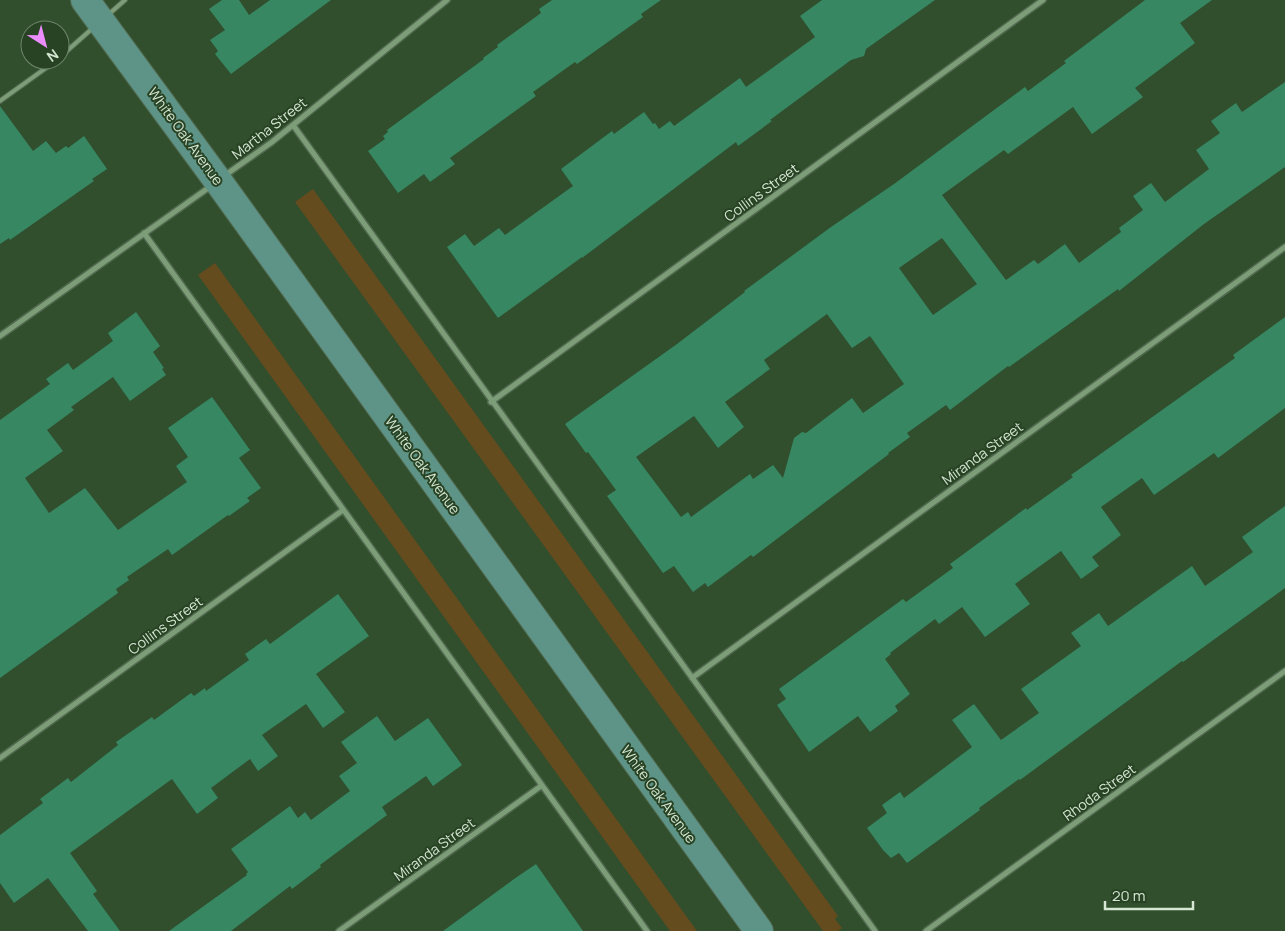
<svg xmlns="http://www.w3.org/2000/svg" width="1285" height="931" viewBox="0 0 1285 931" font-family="Manrope,sans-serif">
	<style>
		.green { fill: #644c1f }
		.building { fill: #378763; fill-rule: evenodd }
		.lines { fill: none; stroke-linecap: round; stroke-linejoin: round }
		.service-casing { stroke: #50694e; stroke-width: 6 }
		.minor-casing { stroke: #50694e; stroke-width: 8 }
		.primary-casing { stroke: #50694e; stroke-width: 30 }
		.service { stroke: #7d9d78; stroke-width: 4 }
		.minor { stroke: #7d9d78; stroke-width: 5 }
		.primary { stroke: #5e9488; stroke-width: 28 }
		.labels { text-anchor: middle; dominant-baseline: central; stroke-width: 4; stroke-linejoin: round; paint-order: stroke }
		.street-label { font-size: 14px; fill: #d6e7d4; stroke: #274323 }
	</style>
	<rect width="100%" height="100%" fill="#314e2d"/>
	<!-- green -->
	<path class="green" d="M 313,189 L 838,916 L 835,919 L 842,928 L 838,931 L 823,931 L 295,202 Z
		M 215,263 L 697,931 L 670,931 L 198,275 Z"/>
	<!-- building -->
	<path class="building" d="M 222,0 L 239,0 L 249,15 L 270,0 L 331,0 L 231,74 L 215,54 L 218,51 L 210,40 L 225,30 L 209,9 Z
		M 552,0 L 661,0 L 641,14 L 643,17 L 577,64 L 575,62 L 533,92 L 536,96 L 450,158 L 455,164 L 430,182 L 424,174 L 398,193 L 368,151 L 385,139 L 383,136 L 388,132 L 387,130 L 484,59 L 483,58 L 498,47 L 497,45 L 541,13 L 539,9 Z
		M 822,0 L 935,0 L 866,49 L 864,56 L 851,60 L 770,120 L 772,121 L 738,146 L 736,142 L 582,258 L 582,257 L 498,318 L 447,247 L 465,234 L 474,246 L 499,228 L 505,235 L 573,186 L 561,169 L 612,131 L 614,134 L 644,112 L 653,124 L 655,123 L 659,129 L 670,121 L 674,126 L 740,78 L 746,87 L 815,37 L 800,16 Z
		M 1145,0 L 1212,0 L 1180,23 L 1195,43 L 1135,88 L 1143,97 L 1092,134 L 1073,107 L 1008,154 L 1004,150 L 942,195 L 1006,280 L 1034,260 L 1038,264 L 1065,244 L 1079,263 L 1121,232 L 1119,228 L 1143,210 L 1133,196 L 1151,183 L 1165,202 L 1209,169 L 1196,150 L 1220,133 L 1211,121 L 1236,103 L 1242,112 L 1285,82 L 1285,167 L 1204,224 L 1119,291 L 1118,289 L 1009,367 L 1008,366 L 950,410 L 946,405 L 907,433 L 910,437 L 888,453 L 889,454 L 753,557 L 751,555 L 708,587 L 705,583 L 693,592 L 674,566 L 663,573 L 607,496 L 616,490 L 588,452 L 586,453 L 565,424 L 677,344 L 745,292 L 744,291 L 831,227 L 894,184 L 1025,87 L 1028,91 L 1066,63 L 1064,61 ZM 942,238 L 977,284 L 933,315 L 899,268 ZM 827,314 L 852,348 L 870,336 L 904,384 L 863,413 L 852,398 L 806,433 L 802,432 L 794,438 L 783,478 L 773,465 L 753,479 L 750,474 L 691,517 L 688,512 L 681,517 L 636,457 L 694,416 L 718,448 L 744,427 L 725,402 L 770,369 L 764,360 Z
		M 0,106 L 33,151 L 46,141 L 56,153 L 66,146 L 68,148 L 84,136 L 107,169 L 92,179 L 94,181 L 37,221 L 10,240 L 9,238 L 0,244 Z
		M 136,312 L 160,346 L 153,352 L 164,368 L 162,369 L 166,375 L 130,401 L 113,377 L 71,407 L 74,410 L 47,430 L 63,451 L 25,478 L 49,513 L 85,488 L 118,530 L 187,482 L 176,466 L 188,457 L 168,428 L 212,397 L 250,450 L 239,458 L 261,488 L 247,498 L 250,501 L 229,516 L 228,515 L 172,555 L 168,549 L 127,577 L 129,580 L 116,589 L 118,593 L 0,678 L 0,420 L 50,384 L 46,379 L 68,363 L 73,370 L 113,341 L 108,333 Z
		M 1285,317 L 1285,408 L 1218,458 L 1214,453 L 1154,495 L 1142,478 L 1101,507 L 1121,535 L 1092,557 L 1099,566 L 1081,579 L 1061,551 L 1015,584 L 1030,604 L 985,637 L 962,607 L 939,624 L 935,619 L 890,653 L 891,654 L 885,659 L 910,694 L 895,706 L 898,711 L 870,732 L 858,716 L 809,752 L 777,705 L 786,699 L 779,689 L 903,599 L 906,602 L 953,568 L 950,564 L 1026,508 L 1027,510 L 1073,477 L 1071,475 L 1235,358 L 1233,355 Z
		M 1285,506 L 1285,588 L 1183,662 L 1182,661 L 1020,780 L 1019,779 L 979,808 L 980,810 L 907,863 L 899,853 L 891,858 L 883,850 L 867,828 L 887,813 L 882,805 L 900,792 L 904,798 L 972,747 L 952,720 L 974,704 L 1001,740 L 1039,713 L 1021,689 L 1081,646 L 1071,633 L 1099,613 L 1108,626 L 1192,566 L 1205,586 L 1253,552 L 1242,537 Z
		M 338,594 L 369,636 L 316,674 L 345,712 L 323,728 L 306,704 L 262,735 L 278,756 L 258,771 L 250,759 L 211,788 L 218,798 L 197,814 L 172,779 L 70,853 L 97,891 L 93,894 L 120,931 L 88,931 L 48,878 L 14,903 L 0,883 L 0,835 L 43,803 L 40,799 L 68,778 L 71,782 L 118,745 L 116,742 L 152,717 L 154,720 L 191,693 L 194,696 L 205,688 L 206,691 L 249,660 L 245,654 L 266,639 L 270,644 Z
		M 377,716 L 395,741 L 428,718 L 462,765 L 433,786 L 426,776 L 382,807 L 387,815 L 320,865 L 321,867 L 292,889 L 290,886 L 231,931 L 169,931 L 247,875 L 246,874 L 248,872 L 231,849 L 290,806 L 298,818 L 305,812 L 311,820 L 350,791 L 339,776 L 357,763 L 341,742 Z
		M 536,864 L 583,931 L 443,931 L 514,879 Z"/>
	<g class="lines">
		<defs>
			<path id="service" d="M 109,14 L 125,0
				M 60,57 L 94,27
				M 0,101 L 57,60"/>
			<path id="minor" d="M 293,125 L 875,931
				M 224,176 L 272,142 L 447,0
				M 144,233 L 647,931
				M 0,336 L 211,186
				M 491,402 L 1043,0
				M 692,678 L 1285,247
				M 0,758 L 343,510
				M 339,931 L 541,786
				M 926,931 L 1285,671"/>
			<path id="primary" d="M 85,0 L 218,181 L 759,931"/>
		</defs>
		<!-- service casing -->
		<use href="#service" class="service-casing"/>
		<!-- minor casing -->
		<use href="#minor" class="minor-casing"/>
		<!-- primary casing -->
		<use href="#primary" class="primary-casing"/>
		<!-- service -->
		<use href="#service" class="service"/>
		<!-- minor -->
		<use href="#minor" class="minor"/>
		<!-- primary -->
		<use href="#primary" class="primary"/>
	</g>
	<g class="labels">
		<!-- street labels -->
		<g class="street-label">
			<text transform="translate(269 128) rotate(-38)">Martha Street</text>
			<text transform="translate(186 136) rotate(54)">White Oak Avenue</text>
			<text transform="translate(761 192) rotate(-36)">Collins Street</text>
			<text transform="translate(982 453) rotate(-36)">Miranda Street</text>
			<text transform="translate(423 465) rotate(54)">White Oak Avenue</text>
			<text transform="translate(165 625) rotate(-36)">Collins Street</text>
			<text transform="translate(1099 792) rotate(-36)">Rhoda Street</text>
			<text transform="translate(659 794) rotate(54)">White Oak Avenue</text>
			<text transform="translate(434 849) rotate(-36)">Miranda Street</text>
		</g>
	</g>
	<!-- north arrow -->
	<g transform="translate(45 45) rotate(144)"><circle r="24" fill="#274323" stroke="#6d856a"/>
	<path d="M0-4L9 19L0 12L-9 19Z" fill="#eb8dfc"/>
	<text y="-8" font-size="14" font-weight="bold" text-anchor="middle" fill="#d6e7d4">N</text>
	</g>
	<!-- scale -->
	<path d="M1105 901v8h88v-8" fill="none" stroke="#d6e7d4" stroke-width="2.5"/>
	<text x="1112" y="901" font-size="15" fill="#d6e7d4" stroke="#274323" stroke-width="4" paint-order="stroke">20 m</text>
</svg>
